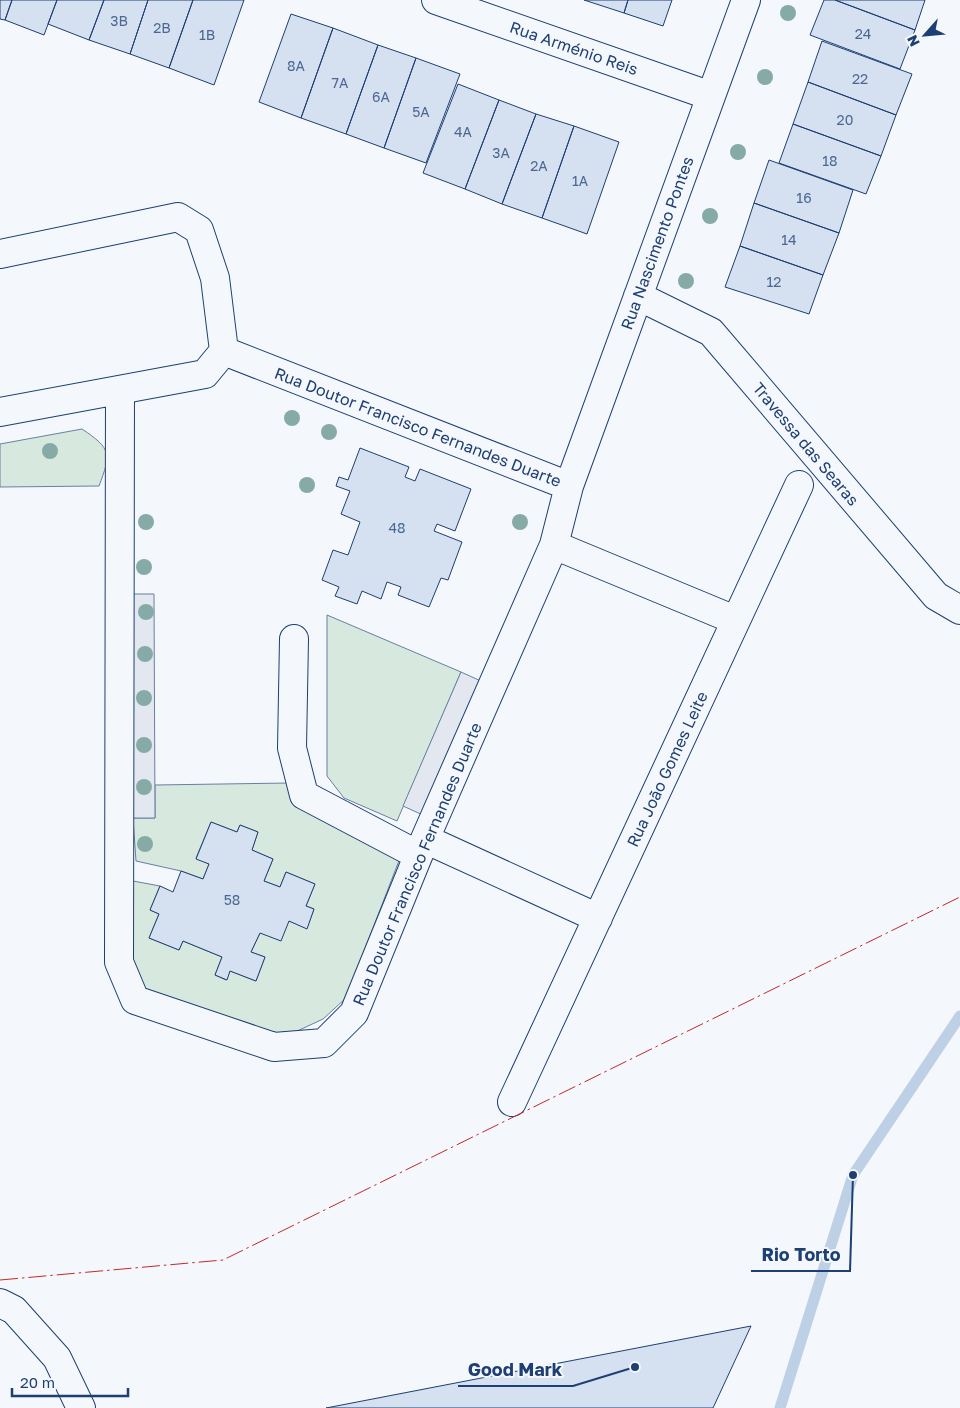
<svg xmlns="http://www.w3.org/2000/svg" width="960" height="1408" viewBox="0 0 960 1408" font-family="'Golos Text',sans-serif">
	<rect width="100%" height="100%" fill="#f4f7fb"/>
	<!-- green -->
	<path fill="#d7e8df" stroke="#687fa3" d="M82,429c30,20 29,25 17,57l-99,1v-43z
		M327,615l134,57 -64,149 -53,-23 -17,-22z
		M289,783l111,75 -54,140 -23,21 -30,14 -34,1 -101,-34 -14,-13 -18,-42v-31l7,-33 27,5 -10,24 9,4 -10,24 30,12 4,-9 39,16 -7,18 11,5 4,-9 26,10 9,-24 -14,-5 9,-19 29,-12 18,7 7,-19 -8,-3 9,-22 -29,-12 -6,15 -16,-6 9,-22 -21,-9 6,-18 -18,-7 -3,7 -26,-10 -15,36 13,6 -6,15 -22,-8 -45,-10 -3,-43h22v-33z"/>
	<!-- parking -->
	<path fill="#e3e8f0" stroke="#687fa3" d="M131,594h23l1,224h-22z
		M461,672l22,10 -58,134 -22,-10z"/>
	<g fill="none" stroke-linecap="round" stroke-linejoin="round">
		<!-- stream -->
		<path stroke="#bed0e5" stroke-width="11" d="M780,1408l73,-233 107,-159"/>
	</g>
	<!-- building -->
	<path fill="#d5e0f0" stroke="#1d3f73" d="M0,0h12l-7,20 -5,-1z
		M12,0h45l-13,35 -39,-15z
		M57,0h47l-15,40 -41,-16z
		M104,0h44l-18,54 -41,-14z
		M148,0h45l-24,68 -39,-14z
		M193,0h51l-30,85 -45,-17z
		M584,0h44l-4,13z
		M628,0h44l-9,26 -39,-13z
		M824,0h11l80,30 -15,39 -90,-34z
		M835,0h90l-10,30z
		M291,14l42,14 -32,90 -42,-16z
		M333,28l45,17 -32,89 -45,-16z
		M822,41l90,33 -16,41 -88,-33z
		M378,45l38,13 -32,90 -38,-14z
		M416,58l44,16 -34,89 -42,-15z
		M808,82l88,33 -15,41 -88,-32z
		M458,84l41,16 -34,89 -42,-16z
		M499,100l37,14 -34,90 -37,-15z
		M536,114l38,12 -32,92 -40,-14z
		M793,124l88,32 -15,38 -87,-31z
		M574,126l45,16 -32,92 -45,-16z
		M769,160l84,30 -14,43 -85,-30z
		M754,203l85,30 -16,42 -83,-29z
		M740,246l83,29 -14,39 -84,-27z
		M360,448l49,19 -4,10 10,4 5,-12 51,20 -16,42 -18,-7 -3,7 28,11 -14,38 -7,-2 -12,29 -31,-12 3,-8 -14,-5 -6,17 -19,-8 -5,13 -22,-8 4,-9 -17,-7 11,-30 15,5 12,-33 -19,-8 9,-23 -14,-5 3,-9 9,3z
		M211,822l26,10 3,-7 18,7 -6,18 21,9 -9,22 16,6 6,-15 29,12 -9,22 8,3 -7,20 -18,-8 -8,20 -21,-8 -9,19 14,5 -9,24 -26,-10 -3,9 -12,-5 7,-18 -39,-16 -4,9 -30,-12 10,-24 -9,-4 10,-24 13,6 8,-21 22,8 6,-15 -13,-5z
		M751,1326l-38,82h-387z"/>
	<g fill="none" stroke-linecap="round" stroke-linejoin="round">
		<!-- minor casing -->
		<g stroke="#1d3f73" stroke-width="30">
			<path id="minor" d="M436,0l275,96
				M0,254l178,-37 21,13 16,48 9,73
				M638,296l73,36 225,264 24,14
				M224,351l345,135
				M120,390l-1,572 16,38 139,47 50,-4 30,-30 71,-174 129,-294 15,-59 177,-486
				M0,412l205,-38 19,-23
				M554,545l181,75
				M294,639l-2,109 12,47 114,60
				M425,839l173,79
				M512,1102l287,-617"/>
		</g>
		<!-- major casing -->
		<g stroke="#1d3f73" stroke-width="30">
			<path id="major" d="M0,1303l14,7 43,48 24,50"/>
		</g>
		<!-- minor -->
		<use href="#minor" stroke="#f4f7fb" stroke-width="28"/>
		<!-- major -->
		<use href="#major" stroke="#f4f7fb" stroke-width="28"/>
		<!-- power -->
		<path stroke="#c62828" stroke-width="1" stroke-dasharray="18 4 2.5 4" stroke-linecap="butt" d="M0,1280l223,-20 737,-363"/>
	</g>
	<!-- trees -->
	<g fill="#86aba6">
		<circle cx="788" cy="13" r="8"/>
		<circle cx="765" cy="77" r="8"/>
		<circle cx="738" cy="152" r="8"/>
		<circle cx="710" cy="216" r="8"/>
		<circle cx="686" cy="281" r="8"/>
		<circle cx="292" cy="418" r="8"/>
		<circle cx="329" cy="432" r="8"/>
		<circle cx="50" cy="451" r="8"/>
		<circle cx="307" cy="485" r="8"/>
		<circle cx="146" cy="522" r="8"/>
		<circle cx="520" cy="522" r="8"/>
		<circle cx="144" cy="567" r="8"/>
		<circle cx="146" cy="612" r="8"/>
		<circle cx="145" cy="654" r="8"/>
		<circle cx="144" cy="698" r="8"/>
		<circle cx="144" cy="745" r="8"/>
		<circle cx="144" cy="787" r="8"/>
		<circle cx="145" cy="844" r="8"/>
	</g>
	<g text-anchor="middle" dominant-baseline="central" stroke-width="4" stroke-linejoin="round" paint-order="stroke">
		<!-- number labels -->
		<g font-size="14" fill="#4b6792">
			<text x="119" y="20">3B</text>
			<text x="162" y="27">2B</text>
			<text x="863" y="33">24</text>
			<text x="207" y="34">1B</text>
			<text x="296" y="65">8A</text>
			<text x="860" y="78">22</text>
			<text x="340" y="82">7A</text>
			<text x="381" y="96">6A</text>
			<text x="421" y="111">5A</text>
			<text x="845" y="119">20</text>
			<text x="463" y="131">4A</text>
			<text x="501" y="152">3A</text>
			<text x="830" y="160">18</text>
			<text x="539" y="165">2A</text>
			<text x="580" y="180">1A</text>
			<text x="804" y="197">16</text>
			<text x="789" y="239">14</text>
			<text x="774" y="281">12</text>
			<text x="397" y="527">48</text>
			<text x="232" y="899">58</text>
		</g>
		<!-- street labels -->
		<g font-size="16" fill="#1d3f73" stroke="#f4f7fb">
			<text transform="translate(574 48) rotate(19)">Rua Arménio Reis</text>
			<text transform="translate(657 243) rotate(-70)">Rua Nascimento Pontes</text>
			<text transform="translate(418 427) rotate(21)">Rua Doutor Francisco Fernandes Duarte</text>
			<text transform="translate(806 444) rotate(50)">Travessa das Searas</text>
			<text transform="translate(667 769) rotate(-65)">Rua João Gomes Leite</text>
			<text transform="translate(417 864) rotate(-67)">Rua Doutor Francisco Fernandes Duarte</text>
		</g>
	</g>
	<!-- callouts -->
	<path fill="none" stroke="#1d3f73" stroke-width="2" d="M853 1175L850 1271H751M635 1367L573 1386H458"/>
	<g fill="#1d3f73" stroke="#f4f7fb" stroke-width="2">
		<circle cx="853" cy="1175" r="5"/>
		<circle cx="635" cy="1367" r="5"/>
	</g>
	<g font-size="18" text-anchor="middle" font-weight="bold" fill="#1d3f73" stroke="#f4f7fb" stroke-width="4" stroke-linejoin="round" paint-order="stroke">
		<text x="801" y="1261">Rio Torto</text>
		<text x="515" y="1376">Good Mark</text>
	</g>
	<!-- north arrow -->
	<g transform="translate(925 35) rotate(243)" stroke="#f4f7fb" stroke-width="4" paint-order="stroke">
	<path d="M0-4L9 19L0 12L-9 19Z" fill="#1d3f73"/>
	<text y="-8" font-size="14" font-weight="bold" text-anchor="middle" fill="#1d3f73">N</text>
	</g>
	<!-- scale -->
	<path d="M12 1388v8h116v-8" fill="none" stroke="#1d3f73" stroke-width="2.5"/>
	<text x="20" y="1388" font-size="15" fill="#1d3f73" stroke="#f4f7fb" stroke-width="4" paint-order="stroke">20 m</text>
</svg>
